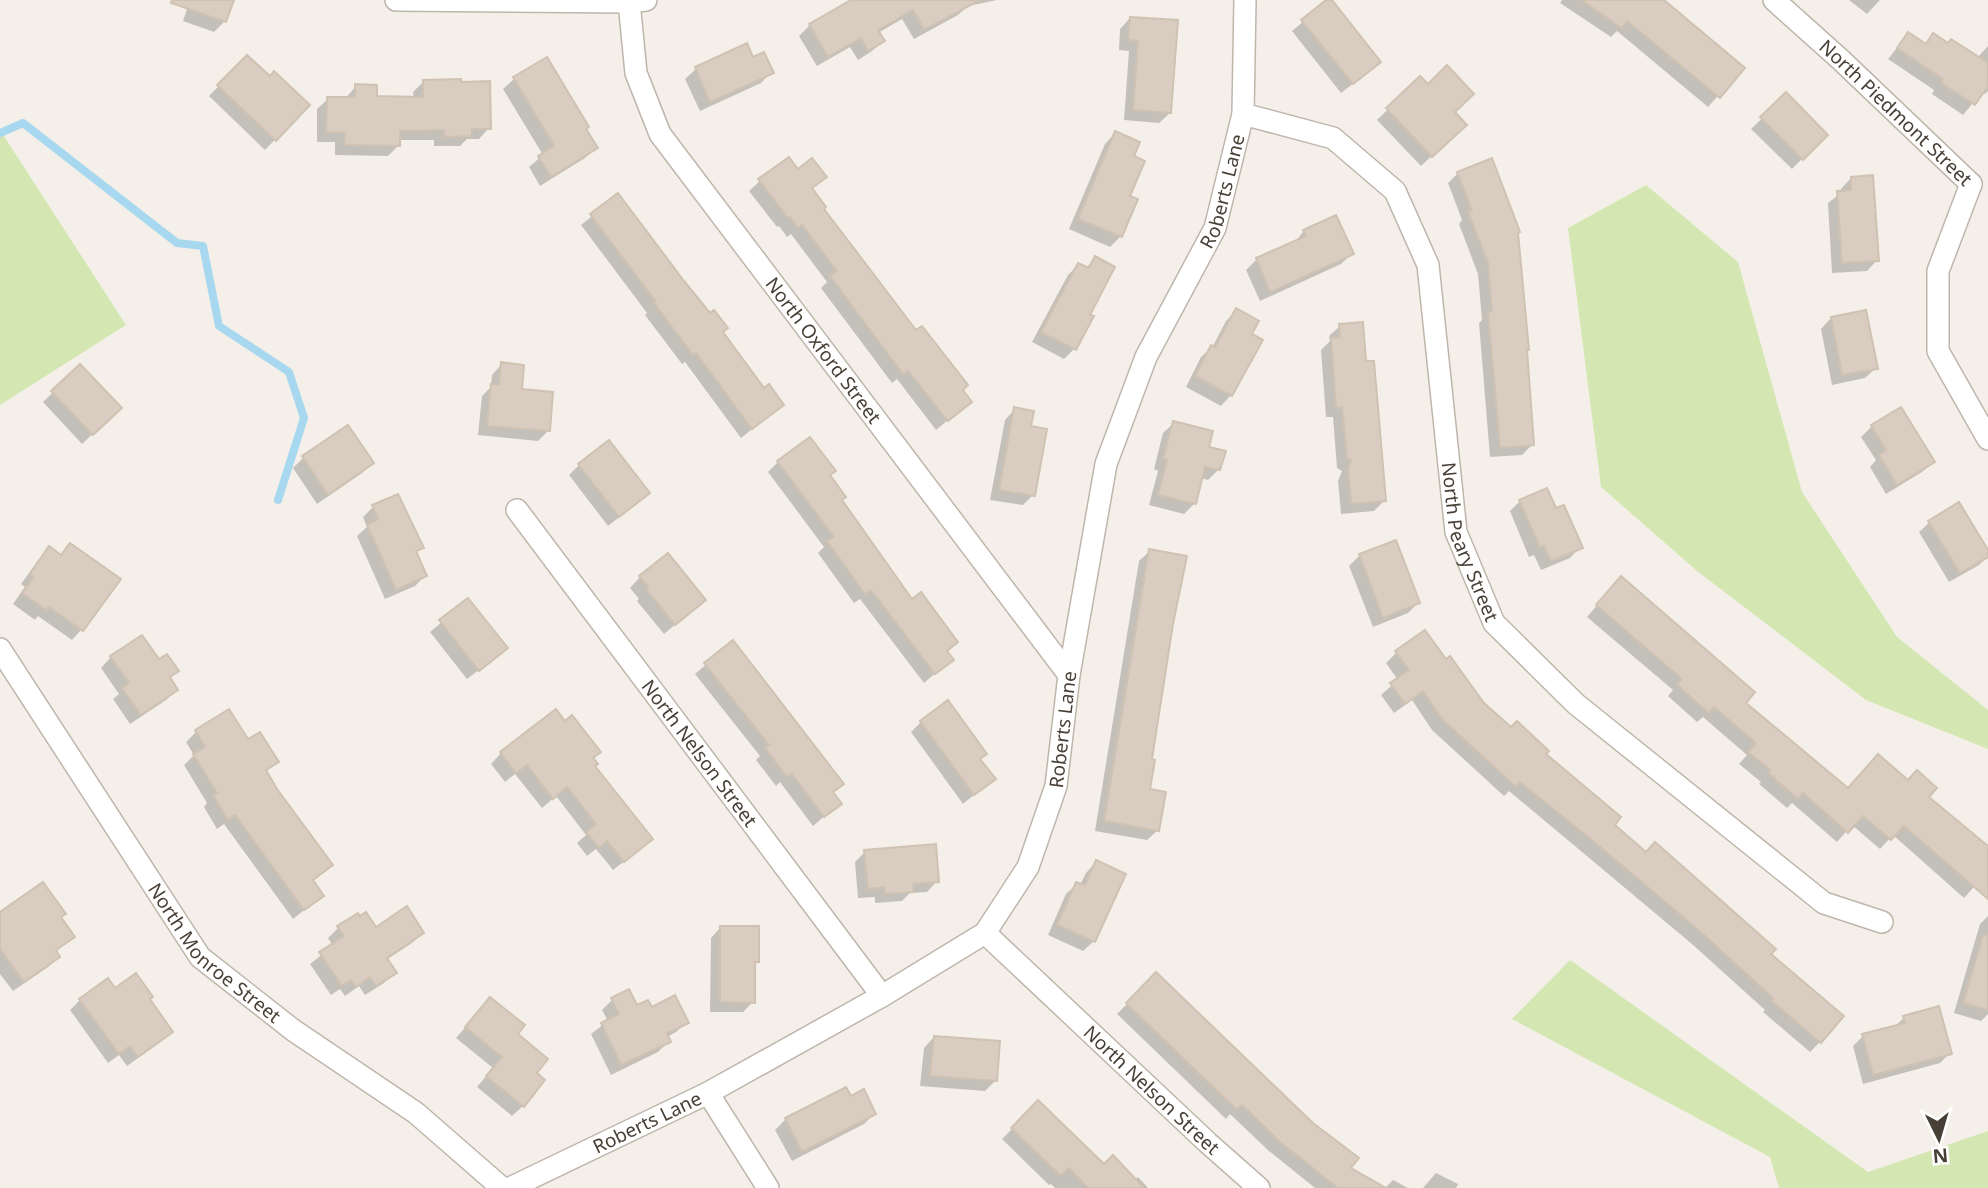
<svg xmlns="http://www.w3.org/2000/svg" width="1988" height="1188" viewBox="0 0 1988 1188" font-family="'Noto Sans',sans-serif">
	<rect width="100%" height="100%" fill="#f4f0e9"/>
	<!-- green -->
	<path fill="#d4e7b3" d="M0,130l126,195 -126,80z
		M1646,185l92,77 64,230 95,145 91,73v39l-122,-49 -169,-129 -96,-84 -33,-259z
		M1570,960l298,212 120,-41v57h-209l-9,-31 -258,-138z"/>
	<!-- shadow -->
	<path fill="#0003" d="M190,0h42l-7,21 -11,11 -31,-11z
		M855,0h142l-29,6 -10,9 -44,24 -12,-20 -24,14 5,8 -11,10 -14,9 -8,-13 -33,19 -18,-30 11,-11z
		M1330,0l38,72 -27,21 -49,-62z
		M1562,0h79l102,68 -35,39 -91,-76 -6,6 -51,-34z
		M1849,0h31l-13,14z
		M1130,18l40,95 -11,10 -35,-3 5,-69 -10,-1 1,-21z
		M1908,34l16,11 10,-10 43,23 11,-12v45l-3,3 -3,-2 -19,23 -31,-21 2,-4 -46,-31z
		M746,46l6,13 19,13 -10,11 -61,28 -15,-32 11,-10z
		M247,57l23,21 38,27 -43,45 -56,-54z
		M547,59l49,89 -11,10 -45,28 -11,-19 14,-12 -40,-66 11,-10z
		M1420,78l33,34 1,23 -33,31 -44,-46z
		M424,81l65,47 -10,11h-12l-7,7h-26v-6h-36v6l-10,10 -53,-1v-13h-18v-33l11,-10h17l11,-13 19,12 39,1 -1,-7z
		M1786,95l40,40 -34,34 -41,-40z
		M1115,133l17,24 -11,79 -11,11 -41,-18 36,-85z
		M797,171l28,6 -14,13 11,19 148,193 -34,28 -39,-51 -5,4 -71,-95 6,-6 -36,-48 -4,3 -8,-11 -2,1 -28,-36 11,-10z
		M1458,173l58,60 16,212 -10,10 -32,2 -11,-134 3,-3 -4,-46 -19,-50 3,-4 -14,-37z
		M1851,178l26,82 -10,11 -35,2 -4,-70 13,-10v-4z
		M618,195l146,195 18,15 -41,33 -56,-76 -3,2 -37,-49 2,-2 -66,-88z
		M1304,231l48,23 -11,10 -81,37 -14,-31 11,-11 37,-16z
		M1095,258l-20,90 -11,11 -32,-17 36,-67 10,-10 7,4z
		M1236,311l14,24 -19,60 -10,11 -35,-19 15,-30 12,-11 13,-25z
		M1831,318l45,50 -11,10 -33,7 -11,-56z
		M1340,326l24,37 21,137 -11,11 -33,3 -3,-33 4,-10 -5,-3 -4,-51h-7l-5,-67 9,-9 -1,-5z
		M502,364l46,67 -10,10 -60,-6 4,-39 9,-9 1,-12z
		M80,366l40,42 -38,36 -39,-42z
		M1015,409l14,19 4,67 -10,10 -33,-5 15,-80z
		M1900,409l32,53 -10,10 -36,22 -16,-27 6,-7 -15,-23 11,-11z
		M1174,423l33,25 12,21 -11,11 -7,-2 -7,26 -10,10 -35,-9 9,-34 -4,-2 9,-36z
		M348,427l24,36 -10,10 -45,31 -24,-36 10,-10z
		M778,462l51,14 11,24 72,101 44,41 -10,11 5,7 -27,23 -64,-84 -6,4 -36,-50 6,-6 -56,-75z
		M579,465l58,38 -29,23 -39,-51z
		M1520,501l35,10 25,36 -10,11 -29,12 -7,-15 -5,2 -19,-46z
		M373,507l49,40 -7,7 10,22 -10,10 -30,13 -28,-63 10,-9 -4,-10z
		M1930,522l58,32v2l-9,9 -30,17 -30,-50z
		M70,545l12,84 -10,11 -34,-24 -3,4 -22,-16 12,-17 -4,-3 18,-25 11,-11 10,7z
		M1150,551l21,73 -21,137 -2,30 10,39 -11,10 -52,-9 44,-270z
		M1360,555l58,48 -10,10 -35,14 -24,-61z
		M640,577l64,23 -40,34 -27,-33 2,-2 -9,-11z
		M1611,589l236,201 80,7 61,52v22l-24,27 -71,-63 -13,14 -28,-24 -15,17 -45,-39 -5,5 -28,-24 2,-2 -22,-18 8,-9 -44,-38 -6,5 -29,-26 5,-6 -86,-73z
		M468,600l27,58 -28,21 -37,-47z
		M733,642l109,142 -10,10 7,10 -26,22 -33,-44 -4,4 -20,-26 4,-4 -65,-82z
		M1396,653l50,8 37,43 60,51 70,70 156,130 51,87 -10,10 -47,-40 2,-2 -73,-66 -183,-153 -5,5 -72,-66 -20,-30 -18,13 -13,-18 17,-15 -12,-17z
		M111,657l48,4 17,10 -8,8 8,11 -10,10 -36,24 -17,-25 6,-5 -18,-26z
		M921,722l58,38 14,19 -30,25 -52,-72z
		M196,732l51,10 29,20 -10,10 9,18 56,75 -19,16 10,15 -29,23 -69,-95 -7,5 -13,-22 3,-4 -23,-38 10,-10 -8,-13z
		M501,753l92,13 47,83 -27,21 -17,-21 -9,7 -10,-13 9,-8 -30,-39 -14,12 -27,-34 -10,8 -14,-18z
		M865,852l72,29 -10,11 -17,1 -8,8 -27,2v-6l-17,1 -3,-36z
		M1096,862l-2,79 -11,10 -35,-16 18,-41 11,-10 3,1 6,-12z
		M0,914l73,22 -18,16 3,4 -10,11 -35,24 -13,-17z
		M357,915l18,14 47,4 -10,10 -26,17 8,12 -10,11 -19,12 -6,-9 -14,10 -5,-7 -9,6 -21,-31 23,-18 -5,-8 10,-10z
		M1988,916v98l-7,7 -27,-8 26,-89z
		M721,927l37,34 -5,5v36l-10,10h-33l1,-74z
		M1156,975l193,194 33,19h-67l-46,-37 -39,-37 -4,5 -109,-105z
		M115,991l33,9 22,32 -10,10 -33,24 -8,-11 -11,8 -38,-53 10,-10z
		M612,1000l25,8 14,1 36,13 -11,10 -9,5 2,4 -11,11 -47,23 -20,-41 17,-13 -6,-11z
		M480,1010l35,24 19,40 -11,32 -11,10 -35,-29 16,-19 -37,-30z
		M1904,1018l46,35 -10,10 -77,21 -10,-38 10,-10 31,-9z
		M934,1037l61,44 -10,10 -65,-5 4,-38z
		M845,1089l5,9 24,16 -10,10 -72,37 -17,-31 11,-11z
		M1038,1103l66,63 30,14 4,-3 10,11h-93l-4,-4 -2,1 -47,-46z
		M1436,1173l22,11 -2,4h-33z
		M1393,1180l15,8h-23z"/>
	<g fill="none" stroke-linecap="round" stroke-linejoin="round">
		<!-- stream -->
		<path stroke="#a7d8ef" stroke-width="8" d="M0,133l23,-10 154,120 26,3 16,80 70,46 15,46 -26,82"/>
	</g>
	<!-- building -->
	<path fill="#d9cdc1" stroke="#d0c2b2" stroke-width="2" d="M172,0h62l-8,22 -55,-19z
		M851,0h129l-56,30 -11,-20 -35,20 7,11 -17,10 -7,-13 -33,19 -19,-33z
		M1326,0h6l49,62 -28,22 -52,-64z
		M1581,0h83l81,68 -25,30 -93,-77 -5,7z
		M1130,17l48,3 -7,93 -38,-3 5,-69 -10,-1z
		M1908,32l18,12 7,-11 15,10 3,-4 37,24v23l-13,19 -34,-22 2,-4 -46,-31z
		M747,43l6,14 11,-5 10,21 -64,29 -15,-35z
		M247,55l23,21 4,-5 36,34 -34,36 -59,-56z
		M547,57l42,70 -3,2 12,19 -47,29 -13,-21 16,-10 -41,-69z
		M1447,65l27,29 -19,18 12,13 -35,32 -46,-49 34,-32 8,8z
		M461,79v3l29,-1 1,48h-19v7l-28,1v-7l-44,1v15l-56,-1 1,-12 -19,-1 1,-35h28v-13l22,1v11l46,1v-17z
		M1786,92l42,43 -25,25 -43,-43z
		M1115,131l25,11 -6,14 11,5 -15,35 8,3 -16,38 -44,-18z
		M789,157l9,12 14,-11 15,19 -15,11 14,19 -2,2 92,121 6,-4 46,59 -5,5 9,12 -24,19 -40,-50 -5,3 -16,-21 -57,-77 7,-5 -35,-46 -4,3 -8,-11 -2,1 -30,-39z
		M1492,158l28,74 -2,1 11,117h-2l7,95 -34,3 -12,-137h4l-4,-48 -20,-51 4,-2 -15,-38z
		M1873,175l6,86 -37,2 -5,-72 14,-1v-13z
		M618,193l66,88 26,32 4,-3 14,18 -5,4 41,56 5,-4 15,21 -32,24 -56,-76 -3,2 -39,-52 2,-1 -66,-88z
		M1336,215l18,39 -84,38 -14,-34 50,-22 -3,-6z
		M1095,256l20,11 -25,48 4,1 -18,34 -35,-18 37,-69 11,5z
		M1236,308l23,13 -7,13 11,6 -31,56 -37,-20 16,-31 4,2z
		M1866,310l12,59 -36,6 -11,-58z
		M1363,322l3,39h8l12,140 -35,3 -3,-35 3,-9 -4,-2 -5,-51 -6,1 -5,-70 9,-1 -1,-13z
		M501,362l23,3 -2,24 31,3 -3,39 -63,-5 4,-42h8z
		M80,364l42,44 -29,27 -42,-44z
		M1014,407l20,4 -3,15 16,3 -12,67 -36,-6z
		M1901,407l34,55 -38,23 -18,-30 7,-5 -15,-25z
		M1173,421l40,10 -4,16 17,4 -6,19 -15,-3 -9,37 -38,-9 9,-35 -4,-1z
		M348,425l26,38 -46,32 -26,-39z
		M810,437l26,34 -6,4 16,22 -4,3 70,99 9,-7 37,50 -11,9 7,9 -19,14 -64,-84 -6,4 -38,-53 7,-4 -57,-76z
		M609,440l41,53 -31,24 -41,-53z
		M1547,488l9,20 8,-3 19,43 -32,13 -7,-15 -4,2 -21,-48z
		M398,494l26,54 -8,3 11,25 -31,14 -29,-65 11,-6 -6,-14z
		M1959,502l29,48v7l-28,16 -32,-52z
		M1396,540l24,63 -37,15 -24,-64z
		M70,543l51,36 -38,52 -34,-24 -3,3 -24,-17 12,-16 -4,-3 19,-28 12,9z
		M1149,549l38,7 -14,68 -21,135 3,1 -5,29 16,3 -7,39 -55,-10z
		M668,553l38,47 -31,25 -29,-36 2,-2 -9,-11z
		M1621,576l134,116 -9,11 102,85 30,-34 30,26 9,-10 20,18 -8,9 59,49v53l-84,-73 -13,14 -28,-24 -15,17 -45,-40 -5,6 -30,-26 2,-3 -22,-18 8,-9 -42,-36 -5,6 -32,-28 5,-6 -86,-74z
		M468,598l40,50 -29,23 -40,-51z
		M1425,630l21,29 4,-3 34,47 27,24 6,-6 32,30 -3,3 75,63 -6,8 31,27 9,-10 121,107 -5,5 73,62 -23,27 -49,-42 2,-2 -71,-65 -105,-89 -78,-63 -4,5 -74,-68 -19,-28 -18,13 -15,-21 19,-13 -14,-19z
		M142,635l17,24 8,-5 12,17 -9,6 8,13 -37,25 -19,-27 7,-5 -19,-27z
		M733,640l111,144 -11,8 9,12 -18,13 -32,-43 -5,3 -22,-29 4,-3 -65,-82z
		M948,700l39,54 -7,5 16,20 -22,16 -54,-74z
		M229,709l19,30 12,-7 19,30 -13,8 11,19 56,76 -20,15 11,16 -20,14 -69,-95 -7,5 -15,-25 4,-2 -24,-39 12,-7 -10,-17z
		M556,709l9,12 7,-6 29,37 -8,6 5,6 -3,2 58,73 -29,23 -17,-21 -8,7 -13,-16 10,-8 -29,-37 -14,12 -26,-34 -11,8 -16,-21z
		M936,844l3,38 -26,2 1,8 -29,2 -1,-7 -16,2 -4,-39z
		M1096,860l30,14 -31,68 -38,-17 19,-43 9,3z
		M43,882l23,32 -5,3 14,20 -19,13 4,7 -36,25 -24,-33v-37z
		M407,906l17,27 -37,25 10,15 -21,13 -6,-9 -14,10 -5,-7 -9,6 -23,-34 25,-16 -7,-10 21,-13 2,3 6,-4 10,15z
		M720,926h39v36h-4v41l-35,-1z
		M1983,935l5,1v74l-25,-7z
		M1156,972l157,151 46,35 -8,10 35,20h-48l-59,-47 -37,-36 -5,5 -111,-107z
		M136,973l17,24 -3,2 23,33 -35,25 -8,-11 -11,8 -40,-55 29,-21 7,10z
		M629,989l8,16 11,-5 4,7 23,-12 14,28 -22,10 4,9 -50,23 -20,-42 18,-9 -8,-16z
		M490,997l35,28 -7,9 30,25 -11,14 8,7 -21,27 -38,-31 16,-19 -37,-30z
		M1939,1006l13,48 -79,21 -11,-41 43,-11 -2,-7z
		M934,1036l66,5 -3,40 -67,-5z
		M846,1087l5,9 13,-7 12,25 -74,38 -17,-34z
		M1038,1100l66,64 9,-9 31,33h-56l-19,-20 -8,8 -50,-48z"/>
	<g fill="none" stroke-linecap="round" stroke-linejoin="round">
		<!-- minor casing -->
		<g stroke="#bfb6ab" stroke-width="24">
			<g id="minor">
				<path d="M396,0l233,2 17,-2"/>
				<path id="s1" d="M1774,0l67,60 130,124"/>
				<path id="s2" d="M629,2l7,71 24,61 409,541"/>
				<path id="s3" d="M1243,114l90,24 62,53 33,74 28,267 38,91 82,81 248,199 58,19"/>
				<path d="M1971,184l-33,87v80l50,88"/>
				<path id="s4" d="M517,510l365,486"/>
				<path id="s5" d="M0,649l200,308 93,73 123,83 86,75"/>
				<path id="s6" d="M985,933l223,210 51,45"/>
				<path d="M708,1093l60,95"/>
				<path id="s7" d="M510,1188l198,-95 174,-97 103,-63 43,-66 28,-81 13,-111 37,-211 40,-107 69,-129 28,-114 2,-114"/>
			</g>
		</g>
		<!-- minor -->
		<use href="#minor" stroke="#fff" stroke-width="21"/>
	</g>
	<g text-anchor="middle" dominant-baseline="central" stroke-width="5" stroke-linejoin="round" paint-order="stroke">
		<!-- street labels -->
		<g font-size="19" fill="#484037" stroke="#fff">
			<text stroke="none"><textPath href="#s1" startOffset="166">North Piedmont Street</textPath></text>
			<text stroke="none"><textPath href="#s7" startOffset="1328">Roberts Lane</textPath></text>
			<text stroke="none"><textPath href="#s2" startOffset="408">North Oxford Street</textPath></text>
			<text stroke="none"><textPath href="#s3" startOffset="537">North Peary Street</textPath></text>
			<text stroke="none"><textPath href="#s7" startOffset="761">Roberts Lane</textPath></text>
			<text stroke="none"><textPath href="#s4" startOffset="304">North Nelson Street</textPath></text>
			<text stroke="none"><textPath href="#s5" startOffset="374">North Monroe Street</textPath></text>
			<text stroke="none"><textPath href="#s6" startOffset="229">North Nelson Street</textPath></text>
			<text stroke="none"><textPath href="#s7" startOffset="152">Roberts Lane</textPath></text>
		</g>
	</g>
	<!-- north arrow -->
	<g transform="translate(1939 1139) rotate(175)" stroke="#ffffff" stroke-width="5" paint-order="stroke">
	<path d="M0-5L12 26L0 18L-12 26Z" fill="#484037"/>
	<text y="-10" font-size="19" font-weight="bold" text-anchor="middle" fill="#484037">N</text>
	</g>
</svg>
